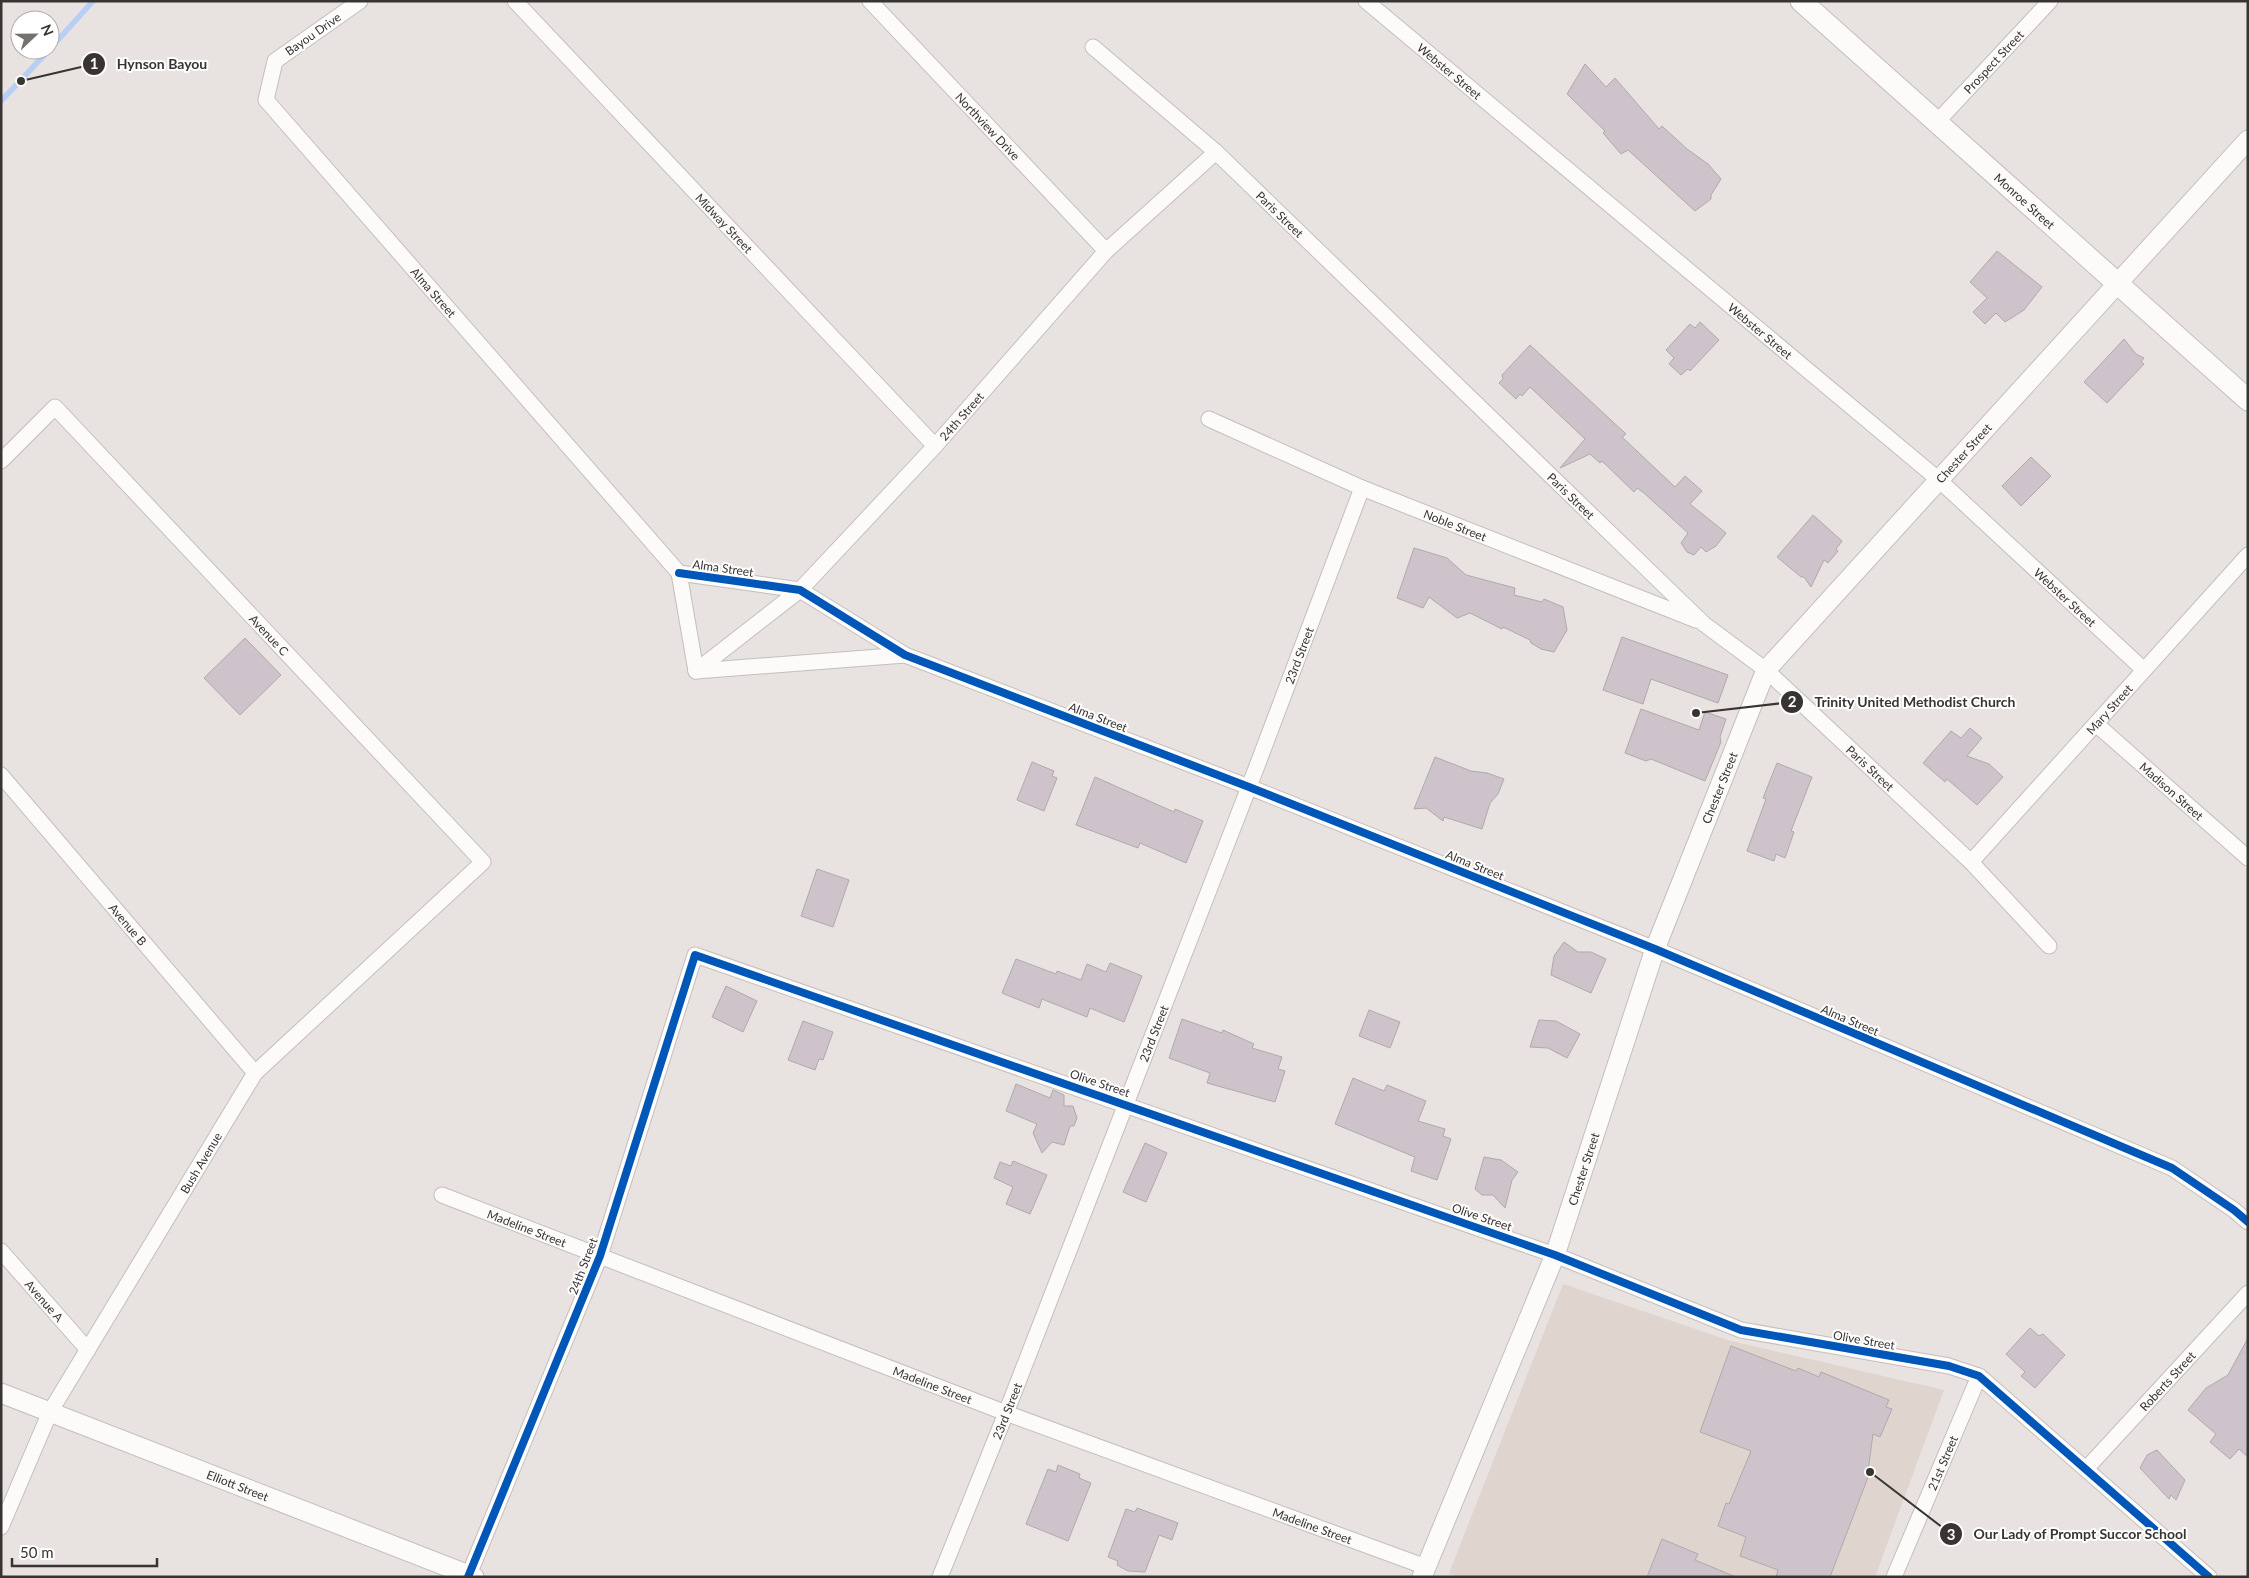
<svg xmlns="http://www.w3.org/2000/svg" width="2249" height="1578" viewBox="0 0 2249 1578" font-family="Lato,sans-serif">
	<rect width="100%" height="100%" fill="#e8e2e0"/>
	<!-- built -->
	<path fill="#e0d4ce" d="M1563,1284l168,57 213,49 -69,187h-418l-8,-4z"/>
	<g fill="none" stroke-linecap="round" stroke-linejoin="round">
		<!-- stream -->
		<path stroke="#b8cef5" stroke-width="5.5" d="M50,49l43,-48
			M1,101l48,-51"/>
	</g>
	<!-- building -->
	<path fill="#cfc3cb" stroke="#aeaaab" d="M1585,64l21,23 9,-9 44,51 3,-3 25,23 21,15 13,15 -10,16v4l-16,12 -67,-61 -7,4 -18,-21 2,-2 -38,-37z
		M1997,251l45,36 -18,23 -19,12 -9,-9 -11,11 -12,-12 14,-14 -17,-16z
		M1700,322l19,18 -29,31 -2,-2 -7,6 -12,-11 5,-6 -8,-8 24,-26 5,4z
		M2124,339l12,15 8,4 -3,4 3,2 -37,39 -23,-21z
		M1530,345l96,89 -4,3 53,50 10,-11 17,15 -12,13 36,29 -10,13 -10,6 -5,-5 -7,8 -7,-3 -6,-9 7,-10 -44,-40 -7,-5 -3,4 -32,-31 -2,2 -10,-9 -30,14 25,-29 -55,-52 -8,9 -2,-2 -4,5 -17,-16 4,-4 -1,-4z
		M2031,457l20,19 -30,30 -19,-20z
		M1813,515l29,26 -6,8 2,2 -10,12 -4,-3 -13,27 -7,-10h-3l-24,-20z
		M1414,548l33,10 19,17 49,13 -1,7 28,7 2,-3 19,8 4,23 -13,22 -13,-3 -10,-6 -1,-3 -27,-13 -1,2 -32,-16 -13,5 -28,-21 -6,11 -26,-10z
		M1622,637l106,38 -10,28 -67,-24 -8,25 -40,-14z
		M245,638l36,37 -41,40 -36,-37z
		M1641,709l58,21 6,-18 21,7 -6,18 1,5 -16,39 -54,-22 -5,2 -21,-8z
		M1970,728l12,10 -15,18 22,8 14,13 -26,28 -30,-26 -2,3 -22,-19 28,-32 10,7z
		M1435,757l36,14 16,2 17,6 -6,15 -8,9 -8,26 -38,-12 -1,4 -17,-13 -12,1z
		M1032,762l22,9 -2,5 5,2 -13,33 -27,-11z
		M1777,763l35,14 -21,54 3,1 -9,26 -9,-4 -2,7 -27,-10 19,-52 -3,-1z
		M1095,777l79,35 1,-3 28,12 -17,42 -46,-20 -2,5 -62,-23z
		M817,869l32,11 -16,47 -32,-11z
		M1564,942l14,10h13l15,7 -15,34 -40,-18 3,-19z
		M1016,959l40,15 1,-3 24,9 6,-16 19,8 4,-9 32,13 -18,46 -34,-14 -3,9 -45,-18 -3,9 -37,-15z
		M726,986l31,15 -14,31 -31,-15z
		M1369,1010l31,12 -10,26 -31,-12z
		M1182,1019l40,14 1,-3 31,14 -2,4 30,9 -4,12 7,2 -10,31 -68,-19 3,-10 -41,-15z
		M1539,1020l17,1 24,13 -13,24 -19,-10 -18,-1z
		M803,1021l30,11 -10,28 -4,-1 -4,11 -27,-10z
		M1353,1078l31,13 3,-6 39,16 -8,20 27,8 -2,7 8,3 -14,41 -26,-9 4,-14 -80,-33z
		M1016,1084l34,14 3,-8 11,5v11h9l4,12 -3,8h-4l-6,19 -12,-3 -10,11 -9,-20 4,-9 -31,-13z
		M1145,1143l22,10 -21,49 -23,-10z
		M1484,1157l17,3 17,12 -6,8 -7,28 -12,-13h-11l-7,-6z
		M1013,1161l34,14 -17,39 -24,-10 7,-17 -19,-9 6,-16 11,4z
		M2030,1328l9,8 4,-2 22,21 -30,33 -14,-12 4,-4 -19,-18z
		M2248,1338v119l-9,-8 -9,10 -20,-17 6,-8 -28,-24 18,-22 22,-13z
		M1731,1346l65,25 2,-3 21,9 2,-5 68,28 -3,7 6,2 -12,28 -7,-3 -5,37 2,1 -40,105h-54l2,-7 -38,-14 6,-19 -28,-11 8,-23 3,1 22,-53 -51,-19z
		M2157,1450l28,30 -9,20 -5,-5 -2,4 -29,-31 7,-13z
		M1058,1465l22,9 -1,4 12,5 -23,58 -42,-17 22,-55 8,3z
		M1137,1508l41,15 -6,17 -13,-5 -14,37 -17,-1 -11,-6 1,-4 -10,-4 18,-48 9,3z
		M1662,1539l36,15 -3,6 41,17h-89z"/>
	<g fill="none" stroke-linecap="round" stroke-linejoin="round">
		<!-- minor casing -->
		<g stroke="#c3bfbd" stroke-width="17">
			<g id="minor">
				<path id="s1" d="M360,1l-85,60 -9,39 413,473 17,98"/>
				<path id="s2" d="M515,1l420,445"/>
				<path id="s3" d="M870,1l236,250"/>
				<path id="s4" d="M1366,1l573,479 205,190"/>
				<path id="s5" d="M1093,47l123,105 488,472 62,46 205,192 78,84"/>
				<path id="s6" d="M1936,123l114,-122"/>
				<path id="s7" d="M1209,419l153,69 334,132"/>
				<path id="s8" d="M1,461l54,-54 428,455 -228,211 -205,339 -49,115"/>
				<path d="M679,573l121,17 105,65 344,132 406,162 517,219 62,42 14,12"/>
				<path id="s9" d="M696,671l104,-81 135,-144 171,-195 110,-99"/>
				<path d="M696,671l209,-16"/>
				<path id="s10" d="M2096,724l152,134"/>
				<path id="s11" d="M1,775l254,298"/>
				<path id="s12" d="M1971,862l277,-307"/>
				<path id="s13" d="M442,1195l564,218 420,154"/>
				<path id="s14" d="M1,1251l87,99"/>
				<path id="s15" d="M2086,1469l162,-176"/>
				<path d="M468,1577l132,-321 95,-301 860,300 186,75 208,36 30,10 230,201"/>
				<path id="s16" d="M940,1577l66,-164 243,-626 113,-299"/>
				<path id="s17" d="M1894,1577l85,-201"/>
			</g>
		</g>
		<!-- tertiary casing -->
		<g stroke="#c3bfbd" stroke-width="21">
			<g id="tertiary">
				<path id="s18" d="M1,1393l473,184"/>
				<path id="s19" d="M1422,1577l133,-322 100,-306 111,-279 482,-530"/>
			</g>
		</g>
		<!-- secondary casing -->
		<g stroke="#c3bfbd" stroke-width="23">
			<g id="secondary">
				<path id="s20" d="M1801,1l447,399"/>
			</g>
		</g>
		<!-- minor -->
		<use href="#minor" stroke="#fcfbfa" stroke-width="15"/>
		<!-- tertiary -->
		<use href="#tertiary" stroke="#fcfbfa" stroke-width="19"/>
		<!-- secondary -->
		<use href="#secondary" stroke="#fcfbfa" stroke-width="21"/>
		<!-- cycleway casing -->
		<g stroke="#fff" stroke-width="11">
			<path id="cycleway" d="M679,573l121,17 105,65 344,132 406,162 517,219 62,42 14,12
				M468,1577l132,-321 95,-301 860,300 186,75 208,36 30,10 230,201"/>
		</g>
		<!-- cycleway -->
		<use href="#cycleway" stroke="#0057b8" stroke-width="8"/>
	</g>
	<g text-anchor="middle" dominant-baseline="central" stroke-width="4" stroke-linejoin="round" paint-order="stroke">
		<!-- street labels -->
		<g font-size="12" fill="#373432" stroke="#fff">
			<text transform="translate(313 34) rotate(-35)">Bayou Drive</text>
			<text stroke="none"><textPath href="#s6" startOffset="84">Prospect Street</textPath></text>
			<text stroke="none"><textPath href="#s4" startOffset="109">Webster Street</textPath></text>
			<text stroke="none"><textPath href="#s3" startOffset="172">Northview Drive</textPath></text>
			<text stroke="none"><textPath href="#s20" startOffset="300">Monroe Street</textPath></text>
			<text stroke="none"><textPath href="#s5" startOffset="251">Paris Street</textPath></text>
			<text stroke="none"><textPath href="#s2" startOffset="305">Midway Street</textPath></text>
			<text stroke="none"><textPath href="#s1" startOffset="399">Alma Street</textPath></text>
			<text stroke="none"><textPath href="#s4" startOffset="514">Webster Street</textPath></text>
			<text stroke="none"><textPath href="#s9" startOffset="369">24th Street</textPath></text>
			<text stroke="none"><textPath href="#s19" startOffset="1264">Chester Street</textPath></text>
			<text stroke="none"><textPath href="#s5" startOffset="656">Paris Street</textPath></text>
			<text stroke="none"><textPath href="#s7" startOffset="268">Noble Street</textPath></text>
			<text transform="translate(723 568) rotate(8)">Alma Street</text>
			<text stroke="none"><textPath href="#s4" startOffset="919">Webster Street</textPath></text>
			<text stroke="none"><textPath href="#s8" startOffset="389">Avenue C</textPath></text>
			<text stroke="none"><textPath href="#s16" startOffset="989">23rd Street</textPath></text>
			<text stroke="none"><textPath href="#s12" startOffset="206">Mary Street</textPath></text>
			<text transform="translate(1098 717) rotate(21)">Alma Street</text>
			<text stroke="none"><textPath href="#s5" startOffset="1061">Paris Street</textPath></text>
			<text stroke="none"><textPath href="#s19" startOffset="844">Chester Street</textPath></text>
			<text stroke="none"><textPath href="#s10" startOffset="101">Madison Street</textPath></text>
			<text transform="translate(1475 865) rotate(22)">Alma Street</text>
			<text stroke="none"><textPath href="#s11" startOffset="196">Avenue B</textPath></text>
			<text transform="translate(1850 1020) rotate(23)">Alma Street</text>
			<text stroke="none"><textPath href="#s16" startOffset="584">23rd Street</textPath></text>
			<text transform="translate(1100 1083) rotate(19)">Olive Street</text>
			<text transform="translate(201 1163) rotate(-59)">Bush Avenue</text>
			<text stroke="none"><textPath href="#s19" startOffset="439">Chester Street</textPath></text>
			<text transform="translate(1482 1217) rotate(19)">Olive Street</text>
			<text stroke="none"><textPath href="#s13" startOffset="91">Madeline Street</textPath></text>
			<text transform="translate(583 1266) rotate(-69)">24th Street</text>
			<text stroke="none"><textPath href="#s14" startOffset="66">Avenue A</textPath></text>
			<text transform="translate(1864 1340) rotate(10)">Olive Street</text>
			<text stroke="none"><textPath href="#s15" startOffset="120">Roberts Street</textPath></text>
			<text stroke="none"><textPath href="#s13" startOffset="526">Madeline Street</textPath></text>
			<text stroke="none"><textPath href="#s16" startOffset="179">23rd Street</textPath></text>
			<text stroke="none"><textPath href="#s17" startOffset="124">21st Street</textPath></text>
			<text stroke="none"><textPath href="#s18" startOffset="254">Elliott Street</textPath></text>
			<text stroke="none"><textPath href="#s13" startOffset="931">Madeline Street</textPath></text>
		</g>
	</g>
	<!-- callouts -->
	<path fill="none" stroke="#373432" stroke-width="2" d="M21 81L94 64M1696 713L1792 702M1870 1472L1951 1534"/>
	<g fill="#373432" stroke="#fff" stroke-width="2">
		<circle cx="21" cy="81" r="5"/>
		<circle cx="1696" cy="713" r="5"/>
		<circle cx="1870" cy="1472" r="5"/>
		<circle cx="94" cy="64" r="12"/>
		<circle cx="1792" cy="702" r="12"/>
		<circle cx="1951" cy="1534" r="12"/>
	</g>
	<g font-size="15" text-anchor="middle" font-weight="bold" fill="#fff">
		<text x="94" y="69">1</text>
		<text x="1792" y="707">2</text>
		<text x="1951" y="1540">3</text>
	</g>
	<g font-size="14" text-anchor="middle" font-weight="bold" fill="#373432" stroke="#fff" stroke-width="4" stroke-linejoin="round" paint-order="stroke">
		<text x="162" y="69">Hynson Bayou</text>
		<text x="1915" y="707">Trinity United Methodist Church</text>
		<text x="2080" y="1539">Our Lady of Prompt Succor School</text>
	</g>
	<!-- border -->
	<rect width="2249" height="1578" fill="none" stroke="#373432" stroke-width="5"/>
	<!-- north arrow -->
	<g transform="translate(35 35) rotate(68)"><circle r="24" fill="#ffffff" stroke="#afaead"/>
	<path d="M0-4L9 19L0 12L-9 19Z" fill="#75716f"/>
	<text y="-8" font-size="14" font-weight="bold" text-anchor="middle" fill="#373432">N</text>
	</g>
	<!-- scale -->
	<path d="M12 1558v8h145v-8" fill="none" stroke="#373432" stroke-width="2.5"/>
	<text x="20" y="1558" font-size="15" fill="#373432" stroke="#ffffff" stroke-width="4" paint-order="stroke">50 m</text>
</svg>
